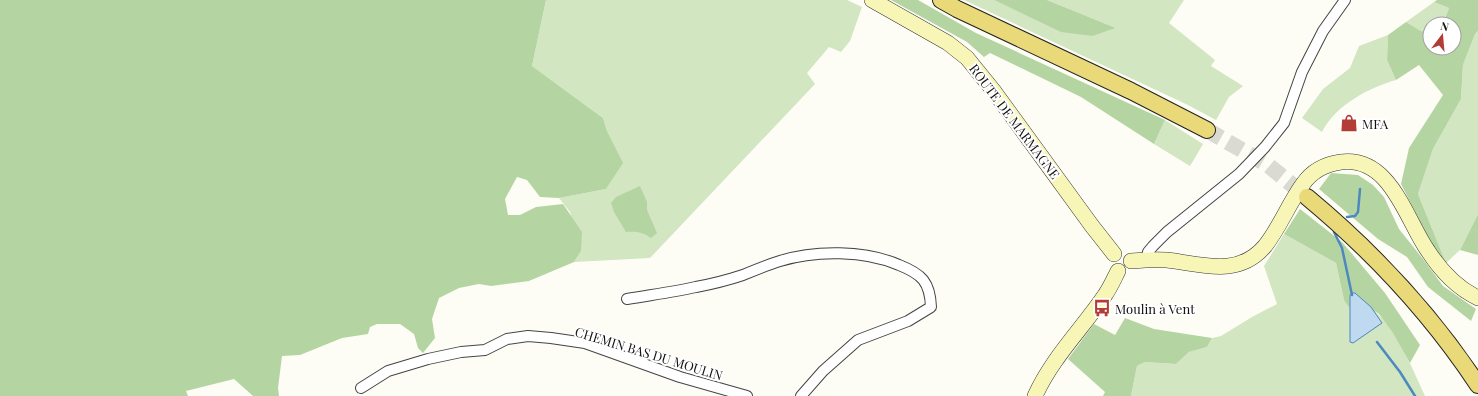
<svg xmlns="http://www.w3.org/2000/svg" width="1478" height="396" viewBox="0 0 1478 396" font-family="'Playfair Display',serif">
	<rect width="100%" height="100%" fill="#fefdf5"/>
	<!-- green -->
	<path fill="#d1e6c1" d="M546,0h301l15,7 -12,34 -9,11 -12,-5 -22,26 8,11 -165,174 -76,4 7,-11 -11,-39 -11,-14 47,-9 16,-26 -15,-32 -4,-13 -71,-52z
		M964,0h30l28,13 71,23 23,-8 -69,-28h137l-15,23 46,37 -4,6 32,20 -14,11 -13,23 -28,-15z
		M1434,2l15,6 -6,16h-13v8l-9,-1 -15,-9z
		M1478,31v183l-18,36 -14,13 -28,-69 15,-45 28,-50 2,-34 12,-31z
		M1388,35l-1,25 9,20c-28,8 -60,25 -74,52l-20,-14 21,-29 27,-21 9,-22z
		M1165,120l38,24 -13,22 -36,-22z
		M1284,234l52,29 8,37c6,1 15,2 21,5 27,12 48,65 60,91h-294l6,-30 8,-4 31,2 13,-12 18,-5 5,-9 9,-2 31,-19 25,-13 -13,-38z"/>
	<!-- forest -->
	<path fill="#b4d5a2" d="M0,0h546l-14,66 71,52 4,13 16,32 -17,26 -47,9 -19,-1 -13,-17 -10,-3 -12,22 3,16h12l16,-8 27,-3 19,28 -1,19 -7,11 -45,19 -38,5 -12,-2 -20,4 -20,10 -7,21 3,19 -12,15 -5,-5 -4,-14 -14,-10h-23l-7,3 -2,7 -26,4 -42,17 -18,1 -4,32 1,8h-26l-19,-17 -48,12 2,5h-188z
		M891,0h27l58,33 189,87 -11,24 -73,-47 -91,-44 -6,4 -17,-15z
		M994,0h53l69,28 -23,8 -32,-4z
		M1437,0h41v31l-3,3 -12,31 -2,34 -28,50 -15,45 28,69 -12,-14 -33,-65 8,-36 34,-53 -24,-30 -23,15 -9,-20 1,-25 18,-13 15,9 9,1v16h24v-24h-11l6,-16 -15,-6z
		M1331,173l27,2 15,10 11,12 15,32 24,30 20,27 33,23 -5,12 -43,-34 -21,-30 -29,-18 -59,-50z
		M640,186l7,16v8l10,23 -6,5c-8,-6 -15,-7 -25,-6l-12,-20 -3,-9 5,-6z
		M1300,209l42,33 43,51 35,52 -10,18 -17,-30 -14,-19 -15,-10 -15,3 -5,-7 -8,-37 -52,-29z
		M1478,214v41l-18,-5z
		M1125,318l29,11 58,9 -5,9 -18,5 -13,12 -31,-2 -8,4 -6,30h-28l2,-4 -37,-33 26,-35 21,11z"/>
	<!-- water -->
	<path fill="#bfd9f1" stroke="#4d88c0" d="M1352,293h3l16,14 11,16 -29,20 -3,-1v-47z"/>
	<g fill="none" stroke-linecap="round" stroke-linejoin="round">
		<!-- stream -->
		<path stroke="#4d88c0" stroke-width="2.5" d="M1347,217l8,-1 3,-4 2,-23
			M1334,232l8,16 10,47
			M1377,342l23,30 15,24"/>
		<!-- primary-tunnel -->
		<path stroke="#dadad3" stroke-width="16" stroke-dasharray="16 8" stroke-linecap="butt" d="M1207,130l61,35 39,32"/>
		<!-- minor casing -->
		<g stroke="#444" stroke-width="12">
			<path id="minor" d="M1147,260l1,-8 5,-6 14,-14 72,-58 26,-27 19,-24 18,-51 21,-41 22,-31
				M627,299c23,-4 47,-7 69,-12 16,-3 32,-7 47,-12 12,-5 24,-10 37,-14 35,-11 85,-11 119,4 23,9 31,17 32,42l-23,14 -50,19 -35,31 -22,25
				M361,388l27,-17 40,-12 33,-7 24,-2 22,-11 21,-3 23,2 34,5 95,34 67,19"/>
		</g>
		<!-- secondary casing -->
		<g stroke="#333" stroke-width="16">
			<path id="secondary" d="M872,0l76,43 19,15 26,32 99,136 22,28
				M1131,261c12,-1 24,-2 36,-1 35,4 71,18 98,-14 15,-19 24,-43 38,-62 9,-13 23,-20 38,-22 50,-6 65,58 87,89 13,20 29,37 50,47
				M1035,396c17,-38 47,-67 70,-101 5,-7 9,-16 13,-24"/>
		</g>
		<!-- primary casing -->
		<g stroke="#222" stroke-width="18">
			<path id="primary" d="M941,0l16,9 174,82 76,39
				M1307,197c65,54 124,117 171,188"/>
		</g>
		<!-- minor -->
		<use href="#minor" stroke="#fff" stroke-width="10"/>
		<!-- secondary -->
		<use href="#secondary" stroke="#f7f6b7" stroke-width="15"/>
		<!-- primary -->
		<use href="#primary" stroke="#ead979" stroke-width="16"/>
	</g>
	<!-- icons -->
	<defs>
		<g id="shop-bare" transform="scale(1.38)"><path d="M-5-2.5h2.3a2.7 3.5 0 0 1 5.4 0H5L5.5 6h-11ZM-1.5-2.5h3a1.5 2.3 0 0 0-3 0Z" fill="#b33c36" stroke="#fff" stroke-width="2.5" paint-order="stroke"/></g>
		<g id="bus-bare" transform="scale(1.38)"><path d="M-5-6H5V4H4V6H2V4H-2V6H-4V4H-5ZM-3.5-4V0h7V-4ZM-3.5 1.2v1.5H-2V1.2ZM2 1.2v1.5H3.5V1.2Z" fill="#b33c36" stroke="#fff" stroke-width="2.5" paint-order="stroke"/></g>
	</defs>
	<g fill-rule="evenodd">
		<use href="#shop-bare" x="1349" y="123"/>
		<use href="#bus-bare" x="1102" y="308"/>
	</g>
	<g text-anchor="middle" dominant-baseline="central" stroke-width="4" stroke-linejoin="round" paint-order="stroke">
		<!-- street labels -->
		<g font-size="13" fill="#111" stroke="#fff">
			<text transform="translate(1015 121) rotate(53)">ROUTE DE MARMAGNE</text>
			<text transform="translate(649 353) rotate(17)">CHEMIN BAS DU MOULIN</text>
		</g>
		<!-- poi labels -->
		<g font-size="13" fill="#111" stroke="#fff" text-anchor="start">
			<text x="1362" y="123">MFA</text>
			<text x="1115" y="308">Moulin à Vent</text>
		</g>
	</g>
	<!-- north arrow -->
	<g transform="translate(1442 36) rotate(16)"><circle r="19" fill="#ffffff" stroke="#a0a0a0"/>
	<path d="M0-3L7 15L0 10L-7 15Z" fill="#b33c36"/>
	<text y="-6" font-size="11" font-weight="bold" text-anchor="middle" fill="#111111">N</text>
	</g>
</svg>
